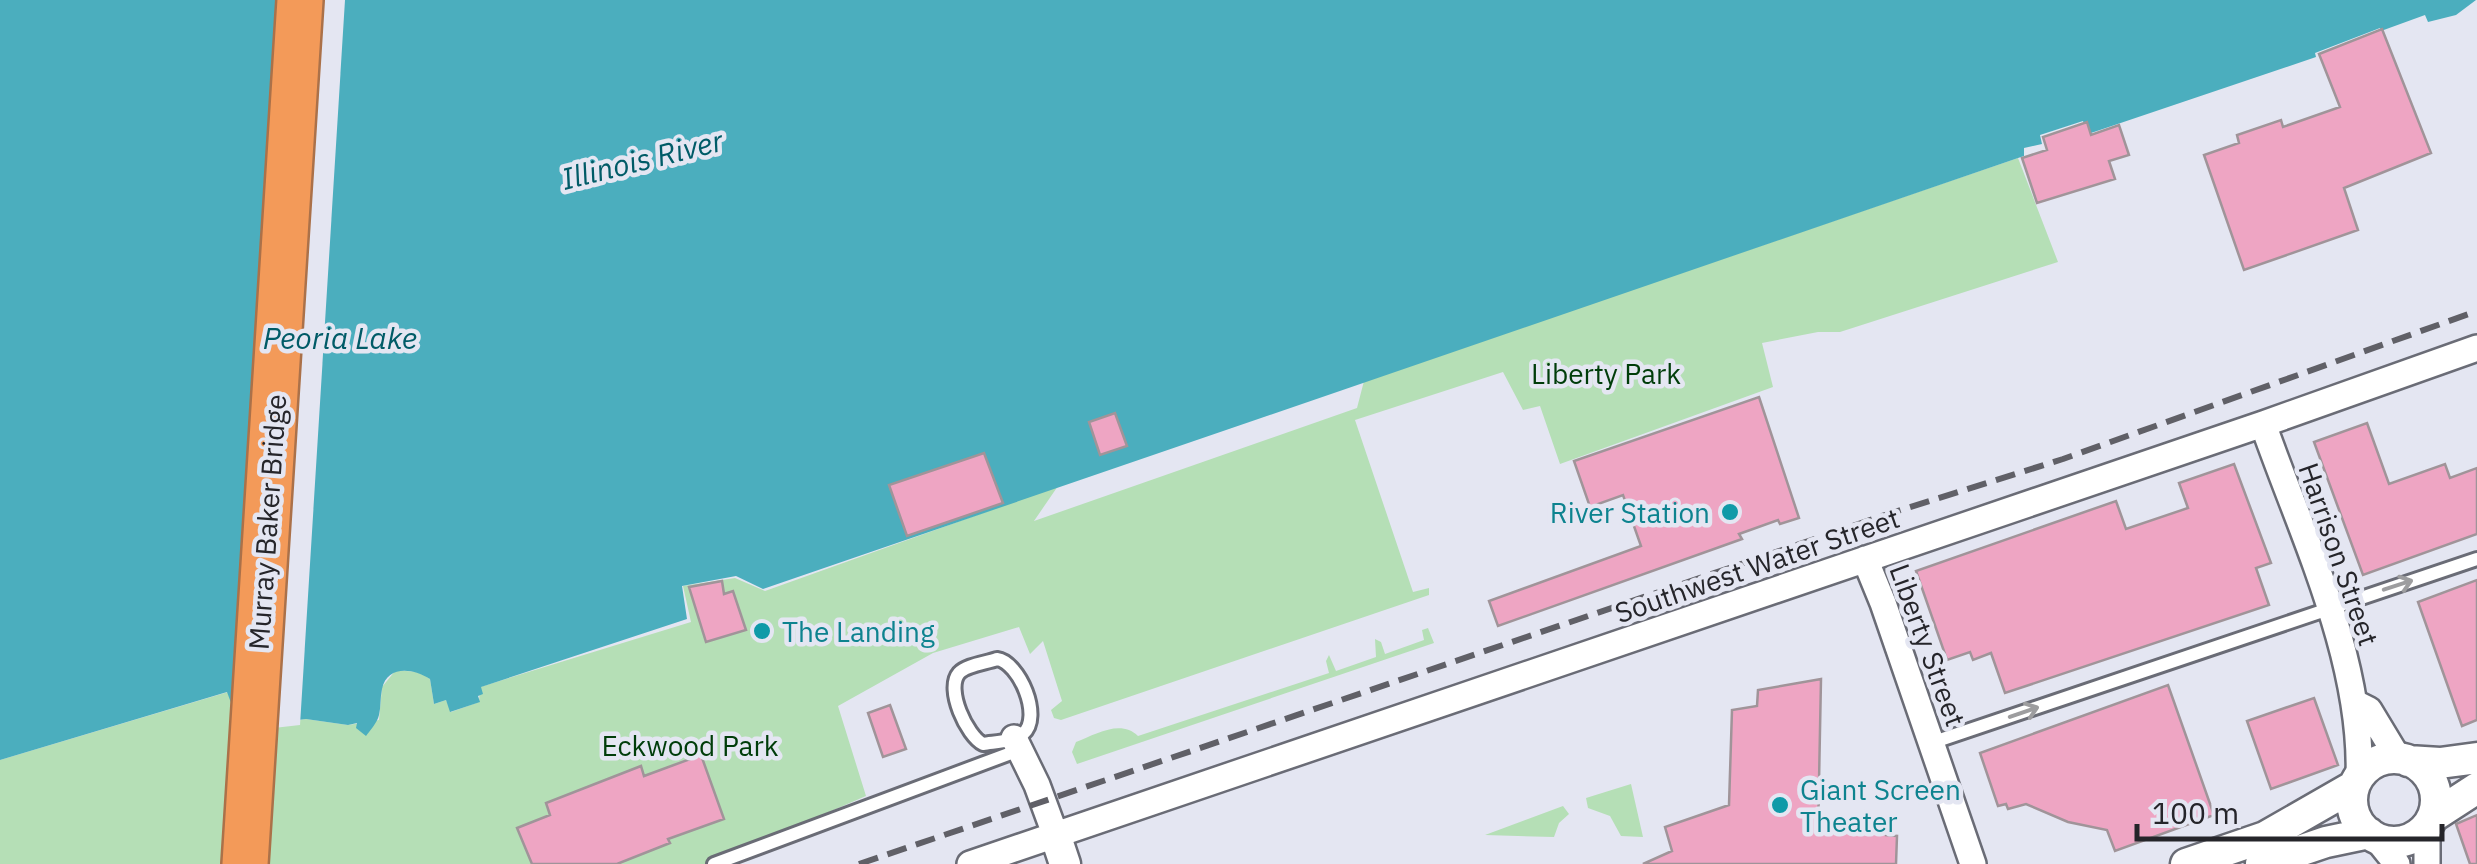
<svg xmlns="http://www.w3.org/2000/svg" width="2477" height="864" viewBox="0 0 2477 864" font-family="'IBM Plex Sans',sans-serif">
	<rect width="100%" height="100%" fill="#e4e6f2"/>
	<!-- green -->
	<path fill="#b5dfb6" d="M2018,158l40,104 -218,70h-22l-56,11 11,44 -213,77 -20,-58 -17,4 -20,-38 -148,48 58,172 16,-4v7l-368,125 -7,-2 -3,-8 11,-9 -19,-60 -13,13 -11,-27 -86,26 -95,53 28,90 -157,68h-709v-104l228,-68 12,35 66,-8 42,6 31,-5 3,-33 13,-16c14,0 23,-1 35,8l4,25 12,-4 5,12 28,-10 1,-15 211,-65 -8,-36 52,-8 30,13 293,-105 -24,35 323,-113 7,-27z
		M1428,628l6,15 -357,121 -5,-12 4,-10c20,-8 45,-23 62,-6l191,-63 -3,-12 3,-6 7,16 40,-14 -1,-18 6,3 4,12 39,-14 -2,-10z
		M1631,784l12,53 -22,-1 -11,-20 -22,-8 -2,-10z
		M1563,806l6,8 -10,9 -5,14 -69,-2z"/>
	<!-- water -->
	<path fill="#4baebe" d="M0,0h2476l-20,15 -28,7 -3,-7 -44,16 -1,-3 -65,25 1,4 -228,77 -5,-13 -43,14 2,9 -18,4v8l-6,2 -1255,431 -27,-13 -54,10 5,33 -206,68 2,7 -5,2 2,6 -30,10 -4,-12 -12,4 -4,-25c-17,-11 -43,-14 -48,10 -2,9 -1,18 -3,26 -2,8 -8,14 -13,21l-10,-8 1,-5 -9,2 -42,-6 -66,8 -13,-35 -227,68z"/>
	<!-- pier -->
	<path fill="#e4e6f2" d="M285,0h60l-45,725 -61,7z"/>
	<!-- building -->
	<path fill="#eea5c3" stroke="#a09499" stroke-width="2.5" d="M2382,29l49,124 -87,35 14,42 -114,40 -40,-115 35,-12 -2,-8 44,-15 2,7 57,-20 -21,-53z
		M2087,122l4,13 28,-10 10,30 -20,6 6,18 -78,24 -15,-45 25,-8 -4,-13z
		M1759,397l40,121 -19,6 -2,-4 -39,14 3,5 -244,87 -9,-25 152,-55 -18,-51 -33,12 -16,-46z
		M1115,413l12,33 -27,9 -11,-33z
		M2367,423l22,61 56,-20 5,14 27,-10v66l-114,41 -49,-133z
		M984,453l19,50 -96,33 -18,-51z
		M2234,464l37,99 -15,5 13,37 -264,88 -14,-40 -18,7 -3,-8 -23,8 -31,-89 200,-70 10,28 62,-21 -9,-25z
		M2477,580v140l-15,6 -44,-124z
		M722,581l2,13 9,-3 13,39 -40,12 -17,-55z
		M1821,679l-3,155 68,-4v5l11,1 -1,28h-253l29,-13 -7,-24 64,-22 3,-95 25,-4 1,-16z
		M2168,685l46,130 -99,36 -8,-21 -39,-8 -42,-18 -18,5 -2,-5 -8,2 -18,-53z
		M2314,698l24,67 -67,24 -24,-68z
		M890,705l16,44 -23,8 -15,-44z
		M701,755l23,64 -56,20 2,4 -53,21h-85l-15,-36 33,-13 -4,-12 95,-37 3,10z
		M2477,815v49h-7l-14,-40z"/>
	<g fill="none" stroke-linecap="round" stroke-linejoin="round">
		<!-- service casing -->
		<g stroke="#6a6c76" stroke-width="18">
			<path id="service" d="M997,659c22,3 46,58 26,75 -9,8 -28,8 -40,10 -16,-8 -38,-55 -24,-71 7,-8 27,-10 38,-14z
				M1931,743l546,-184
				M714,864l305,-114"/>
		</g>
		<!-- minor casing -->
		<g stroke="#6a6c76" stroke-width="30">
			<path id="minor" d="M2263,424c39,111 100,235 96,353
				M1865,559l18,44 90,261
				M2357,704l12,6 29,48
				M1014,738l23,47 18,49
				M2427,827v37
				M2376,838l21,26
				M970,864l1293,-440 214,-76"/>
		</g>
		<!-- tertiary casing -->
		<g stroke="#6a6c76" stroke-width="35">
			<path id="tertiary" d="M2352 800a42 42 0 1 1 84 0a42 42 0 1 1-84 0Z
				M2408,761l32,2 37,-5
				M2434,816l43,-28
				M1055,834l10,30
				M2186,864l79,-27 89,-51
				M2261,864l65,-22 43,-9"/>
		</g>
		<!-- motorway casing -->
		<g stroke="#ab7149" stroke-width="50">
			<path id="motorway" d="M245,864l55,-864"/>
		</g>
		<!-- service -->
		<use href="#service" stroke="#fff" stroke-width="12"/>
		<!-- minor -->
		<use href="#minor" stroke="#fff" stroke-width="25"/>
		<!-- tertiary -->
		<use href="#tertiary" stroke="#fff" stroke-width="30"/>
		<!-- motorway -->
		<use href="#motorway" stroke="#f39a59" stroke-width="45"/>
		<!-- rail -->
		<path stroke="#606067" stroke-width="6" stroke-dasharray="20 10" stroke-linecap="butt" d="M859,864l1026,-349 178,-56 414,-148"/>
	</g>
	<!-- one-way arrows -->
	<defs><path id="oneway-shaft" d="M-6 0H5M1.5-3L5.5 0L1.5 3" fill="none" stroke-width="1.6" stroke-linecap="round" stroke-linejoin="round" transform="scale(2.5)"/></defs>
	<g stroke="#9d9d9f">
		<use href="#oneway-shaft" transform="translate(2398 585) rotate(-18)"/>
		<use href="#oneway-shaft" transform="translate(2024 712) rotate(-19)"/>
	</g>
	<!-- markers -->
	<g fill="#0f9aa8" stroke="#e4e6f2" stroke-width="4">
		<circle cx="1730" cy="512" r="10"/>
		<circle cx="762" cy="631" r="10"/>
		<circle cx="1780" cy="805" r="10"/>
	</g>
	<g text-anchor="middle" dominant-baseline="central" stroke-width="9" stroke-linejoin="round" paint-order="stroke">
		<!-- park labels -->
		<g font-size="28" fill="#003d0a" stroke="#e4e6f2">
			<text x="1606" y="373">Liberty Park</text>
			<text x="690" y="745">Eckwood Park</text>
		</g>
		<!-- culture labels -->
		<g font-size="28" fill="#0d838f" stroke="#e4e6f2" text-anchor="start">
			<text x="1710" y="512" text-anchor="end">River Station</text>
			<text x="782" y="631">The Landing</text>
			<text x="1800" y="789">Giant Screen<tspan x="1800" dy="32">Theater</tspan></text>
		</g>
		<!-- street labels -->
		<g font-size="28" fill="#25252a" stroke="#e4e6f2">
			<text transform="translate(267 522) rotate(-86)">Murray Baker Bridge</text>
			<text transform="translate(2339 554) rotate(71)">Harrison Street</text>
			<text transform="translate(1757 565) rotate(-19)">Southwest Water Street</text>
			<text transform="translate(1928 645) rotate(70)">Liberty Street</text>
		</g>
		<!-- water labels -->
		<g font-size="30" font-style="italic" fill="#005b67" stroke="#e4e6f2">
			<text transform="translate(642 159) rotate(-14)">Illinois River</text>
			<text x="340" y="337">Peoria Lake</text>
		</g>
	</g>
	<!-- scale -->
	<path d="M2137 824v15h305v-15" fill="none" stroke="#25252a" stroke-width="5"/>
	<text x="2152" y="824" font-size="30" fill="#25252a" stroke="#e4e6f2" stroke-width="8" paint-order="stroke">100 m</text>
</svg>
